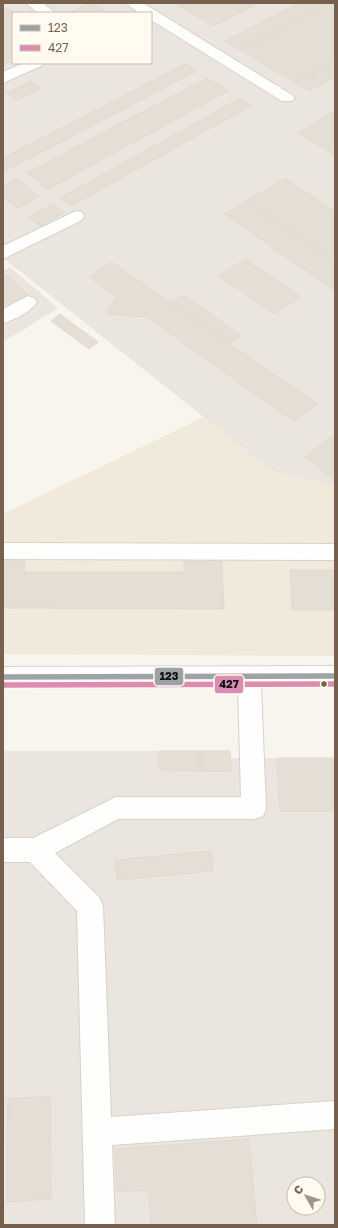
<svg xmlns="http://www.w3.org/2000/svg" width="338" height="1228" viewBox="0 0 338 1228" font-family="'Golos Text',sans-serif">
	<rect width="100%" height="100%" fill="#f8f5ee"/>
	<!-- residential -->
	<path fill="#f1e9dc" d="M204,417l68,54 63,15v170l-332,-2v-140z"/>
	<!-- industrial -->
	<path fill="#ebe5df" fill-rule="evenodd" d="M3,3h332v483l-63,-15 -269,-213zM13,13h138v50h-138z
		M10,267l48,41 -55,34v-71z
		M3,751h227l1,7h104v467h-332zM294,1184h24v24h-24z"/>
	<!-- building -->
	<path fill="#e5ded5" stroke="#e1dad0" d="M90,3l18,10h-39z
		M175,3h83l-45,23z
		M299,3h31l-90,47 -15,-9z
		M330,3h5v58l-40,22 -55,-33z
		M9,9l5,4h-1v47l-10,5v-53z
		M335,61v16l-26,14 -14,-8z
		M185,64l12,7 -194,101v-14z
		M207,78l21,13 -180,98 -21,-16z
		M32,81l9,7 -24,12 -10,-7z
		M241,98l11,7 -181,101 -11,-8z
		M335,111v44l-37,-22z
		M285,178l50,33v50l-89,-60z
		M17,179l22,17 -22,12 -14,-11v-11z
		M246,201l89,60v30l-111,-77z
		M53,204l11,9 -24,13 -11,-9z
		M245,259l56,38 -26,17 -56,-38z
		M112,262l59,41 146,101 -23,18 -147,-105 -41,-3 11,-17 -28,-20z
		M4,273l23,21 -24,12v-32z
		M183,295l59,41 -12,8 -59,-41z
		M60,314l38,28 -9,7 -38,-28z
		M335,434v46l-30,-23z
		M3,560h22l-1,12h160v-11h38l2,48 -221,-1z
		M290,570h45v40h-43z
		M159,751h41v20l-41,-1z
		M200,751h30l1,20h-31z
		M277,758h58v53h-55z
		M211,851l2,20 -96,9 -2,-20z
		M50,1096l1,103 -44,3 1,-103z
		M249,1139l8,86h-106l-2,-35 -32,2 -2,-43z"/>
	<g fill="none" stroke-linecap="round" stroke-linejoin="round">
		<!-- minor casing -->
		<g stroke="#d7d2cc" stroke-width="2">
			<path id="minor" d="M26,3h17l12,10h-17z
				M126,3h17l149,92 3,3 -3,3h-10l-131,-81v-7h-12z
				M24,63h20l-3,3 -38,17v-11z
				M76,211l6,1 2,4 -2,4 -79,39v-13z
				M28,296l6,2 3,4c-6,10 -23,18 -34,21v-14z
				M3,543l332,1v16l-332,-1z
				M335,666v20h-74l5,122 -3,8 -9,3h-136l-63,34 44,44 4,9 8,211 224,-16v28l-223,16 3,80h-30l-8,-314 -47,-49h-27v-24h30l83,-41h125l-3,-111 -235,1v-20z"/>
		</g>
		<!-- minor -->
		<use href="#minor" fill="#fefefc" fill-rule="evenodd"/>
		<!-- bus-1 casing -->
		<g stroke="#fffbf1" stroke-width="8">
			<path id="bus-1" d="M3,677l332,-1"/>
		</g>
		<!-- bus-2 casing -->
		<g stroke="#fffbf1" stroke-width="8">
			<path id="bus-2" d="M3,685l332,-1"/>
		</g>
		<!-- bus-1 -->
		<use href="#bus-1" stroke="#9ca3a6" stroke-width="5.5"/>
		<!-- bus-2 -->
		<use href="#bus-2" stroke="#dd8cb1" stroke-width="5.5"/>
	</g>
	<!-- markers -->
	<circle fill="#77604d" stroke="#fffbf1" stroke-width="1.5" cx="324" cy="684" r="3.5"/>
	<g stroke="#fffbf1" stroke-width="1.5">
		<rect x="154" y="667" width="30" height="19" rx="4" fill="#9ca3a6"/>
		<rect x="214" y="675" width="30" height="19" rx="4" fill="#dd8cb1"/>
	</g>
	<g font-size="11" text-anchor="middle" font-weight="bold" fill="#111">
		<text x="169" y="680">123</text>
		<text x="229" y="688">427</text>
	</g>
	<!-- border -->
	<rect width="338" height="1228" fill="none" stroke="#77604d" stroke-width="8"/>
	<!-- legend -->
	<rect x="12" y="12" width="140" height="52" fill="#fffbf1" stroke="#c9bdaf"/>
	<rect x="20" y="25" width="20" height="6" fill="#9ca3a6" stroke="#c9bdaf"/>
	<text x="48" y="32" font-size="12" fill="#77604d">123</text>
	<rect x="20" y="45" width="20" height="6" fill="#dd8cb1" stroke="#c9bdaf"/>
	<text x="48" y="52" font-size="12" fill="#77604d">427</text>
	<!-- north arrow -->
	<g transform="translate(306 1196) rotate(309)"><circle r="19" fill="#fffbf1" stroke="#c9bdaf"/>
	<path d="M0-3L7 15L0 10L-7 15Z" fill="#a49485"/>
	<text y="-6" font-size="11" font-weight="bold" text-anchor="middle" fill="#77604d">С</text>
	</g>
</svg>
